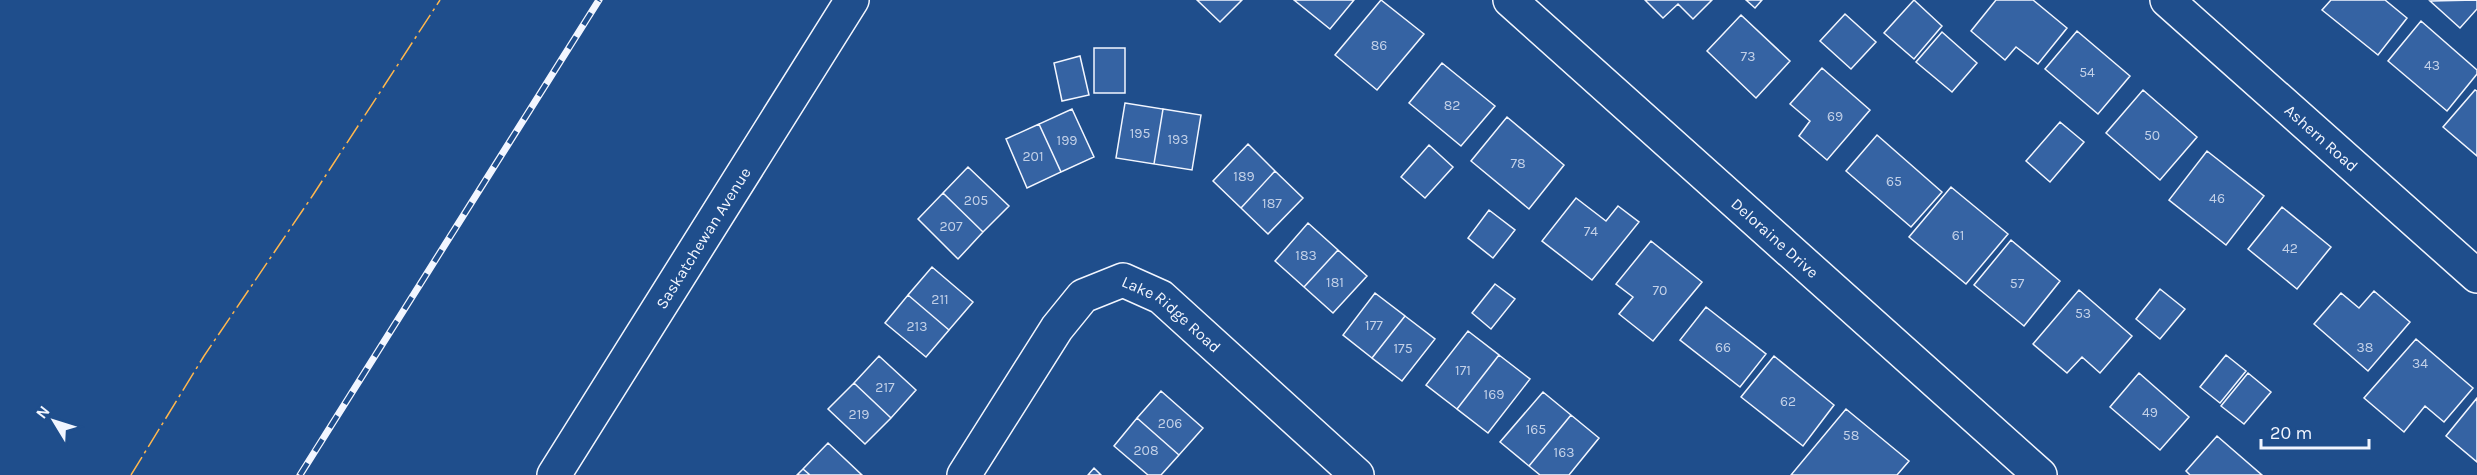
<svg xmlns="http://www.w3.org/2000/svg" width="2477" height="475" viewBox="0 0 2477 475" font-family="Karla,sans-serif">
	<rect width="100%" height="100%" fill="#1f4e8c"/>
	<!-- building -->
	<path fill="#3563a3" stroke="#f2f6ff" stroke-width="1.5" d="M1197,0h45l-22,22z
		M1294,0h60l-24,29z
		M1381,0l43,34 -47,56 -42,-35z
		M1645,0h67l-19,19 -15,-15 -15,14z
		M1746,0h16l-7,8z
		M1914,0l28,26 -28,33 -30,-26z
		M1996,0h37l34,28 -29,36 -22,-17 -11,13 -34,-29z
		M2331,0h54l22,18 -29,37 -56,-45z
		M2477,0v9l-17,19 -30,-27z
		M1845,14l31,28 -25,27 -31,-28z
		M1741,15l49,46 -34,37 -49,-47z
		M2421,21l56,49v4l-30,37 -59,-50z
		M2077,31l53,45 -32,38 -53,-45z
		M1942,32l35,31 -25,29 -36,-30z
		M1094,48h31v45h-31z
		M1080,56l9,39 -27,6 -8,-38z
		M1442,63l53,43 -34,40 -52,-43z
		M1822,68l48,42 -43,50 -28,-24 11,-15 -20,-17z
		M2143,90l54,47 -37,43 -54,-47z
		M2475,90l2,1v65l-34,-29z
		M1125,103l38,6 -9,55 -38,-6z
		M1072,109l22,48 -33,15 -22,-48z
		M1163,109l38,6 -9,55 -38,-6z
		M1507,117l57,48 -35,44 -58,-48z
		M2060,122l24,20 -34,40 -24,-21z
		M1039,124l22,48 -34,16 -21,-49z
		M1877,135l65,57 -31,35 -65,-56z
		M1248,144l27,27 -34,37 -28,-27z
		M1429,145l24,22 -28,31 -24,-21z
		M2207,151l57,45 -38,49 -57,-45z
		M968,167l41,39 -26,26 -40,-39z
		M1275,171l28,27 -35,36 -27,-26z
		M1951,187l57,47 -42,50 -57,-47z
		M943,193l40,39 -25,27 -40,-40z
		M1576,198l30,23 12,-15 21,16 -47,58 -50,-39z
		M2282,207l49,40 -34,42 -49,-40z
		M1489,210l26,20 -22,28 -25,-20z
		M1308,223l30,27 -34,37 -29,-26z
		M2011,240l49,41 -36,45 -50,-41z
		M1651,241l51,41 -49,59 -34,-27 14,-17 -17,-13z
		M1338,250l29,26 -34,37 -29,-26z
		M932,267l41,35 -24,28 -41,-35z
		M1495,284l20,15 -24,30 -19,-16z
		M2160,289l25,20 -25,30 -24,-20z
		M2079,290l53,46 -32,37 -18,-16 -15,16 -34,-29z
		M2374,291l36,31 -42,49 -54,-47 27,-31 18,15z
		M1375,293l30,23 -33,42 -29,-23z
		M908,295l41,35 -23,27 -41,-34z
		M1706,307l60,47 -26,33 -60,-47z
		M1405,316l30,23 -33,42 -30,-23z
		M1468,331l31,24 -42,54 -31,-24z
		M2416,339l57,49 -29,34 -19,-16 -21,26 -40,-34z
		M1499,355l31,24 -42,54 -31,-24z
		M2226,355l20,16 -26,32 -20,-16z
		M879,356l37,34 -25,28 -37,-35z
		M1774,356l60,49 -31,41 -62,-49z
		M2139,373l50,44 -29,33 -50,-43z
		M2248,373l23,19 -27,32 -23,-18z
		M854,383l37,35 -26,26 -37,-35z
		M1161,391l42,37 -24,27 -42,-37z
		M1543,392l28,23 -42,51 -29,-24z
		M2477,398v64l-31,-26z
		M1846,409l63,52 -12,14h-106z
		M1571,415l28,23 -30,37h-29l-11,-9z
		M1137,418l42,37 -18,20h-13l-34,-29z
		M2217,436l45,39h-72l-4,-4z
		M828,443l34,32h-52l-7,-6z
		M1094,468l7,7h-13z
		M803,469l7,6h-13z"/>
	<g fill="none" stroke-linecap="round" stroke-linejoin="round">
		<!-- minor casing -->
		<g stroke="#f2f6ff" stroke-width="36">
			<g id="minor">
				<path id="s1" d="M1510,0l530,475"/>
				<path id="s2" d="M2167,0l310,276"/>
				<path id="s3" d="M964,475l93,-147 26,-32 40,-16 38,17 196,178"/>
			</g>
		</g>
		<!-- secondary casing -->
		<g stroke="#f2f6ff" stroke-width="36">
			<g id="secondary">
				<path id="s4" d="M554,475l298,-475"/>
			</g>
		</g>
		<!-- minor -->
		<use href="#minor" stroke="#1f4e8c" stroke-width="33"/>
		<!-- secondary -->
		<use href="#secondary" stroke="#1f4e8c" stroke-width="33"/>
		<!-- rail casing -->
		<g stroke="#f2f6ff" stroke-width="7">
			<path id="rail" d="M300,475l299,-475"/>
		</g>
		<!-- rail -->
		<use href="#rail" stroke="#1f4e8c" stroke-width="4.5" stroke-dasharray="14" stroke-linecap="butt"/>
		<!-- power -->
		<path stroke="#ffb74d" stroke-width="1.5" stroke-dasharray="21 4.5 3 4.5" stroke-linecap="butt" d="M131,475l73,-119 109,-161 127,-195"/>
	</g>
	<g text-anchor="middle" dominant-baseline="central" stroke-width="4.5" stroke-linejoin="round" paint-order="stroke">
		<!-- number labels -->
		<g font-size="14" fill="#c3d1e8">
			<text x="1379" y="45">86</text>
			<text x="1748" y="56">73</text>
			<text x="2432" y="65">43</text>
			<text x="2087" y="72">54</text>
			<text x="1452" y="105">82</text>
			<text x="1835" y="116">69</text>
			<text x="1140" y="133">195</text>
			<text x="2152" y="135">50</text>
			<text x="1178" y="139">193</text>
			<text x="1067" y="140">199</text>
			<text x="1033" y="156">201</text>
			<text x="1518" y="163">78</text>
			<text x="1244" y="176">189</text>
			<text x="1894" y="181">65</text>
			<text x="2217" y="198">46</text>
			<text x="976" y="200">205</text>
			<text x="1272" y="203">187</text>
			<text x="951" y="226">207</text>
			<text x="1591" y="231">74</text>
			<text x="1958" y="235">61</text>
			<text x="2290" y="248">42</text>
			<text x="1306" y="255">183</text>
			<text x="1335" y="282">181</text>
			<text x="2017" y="283">57</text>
			<text x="1660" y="290">70</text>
			<text x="940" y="299">211</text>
			<text x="2083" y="313">53</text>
			<text x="1374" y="325">177</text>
			<text x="917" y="326">213</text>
			<text x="1723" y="347">66</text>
			<text x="2365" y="347">38</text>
			<text x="1403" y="348">175</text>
			<text x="2420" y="363">34</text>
			<text x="1463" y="370">171</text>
			<text x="885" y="387">217</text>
			<text x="1494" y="394">169</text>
			<text x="1788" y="401">62</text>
			<text x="2150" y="412">49</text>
			<text x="859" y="414">219</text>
			<text x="1170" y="423">206</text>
			<text x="1536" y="429">165</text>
			<text x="1851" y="435">58</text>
			<text x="1146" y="450">208</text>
			<text x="1564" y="452">163</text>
		</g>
		<!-- street labels -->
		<g font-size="16" fill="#f2f6ff" stroke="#1f4e8c">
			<text stroke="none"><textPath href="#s2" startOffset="207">Ashern Road</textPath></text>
			<text stroke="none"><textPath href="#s4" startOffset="280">Saskatchewan Avenue</textPath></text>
			<text stroke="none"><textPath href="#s1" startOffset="356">Deloraine Drive</textPath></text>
			<text stroke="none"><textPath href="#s3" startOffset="318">Lake Ridge Road</textPath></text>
		</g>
	</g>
	<!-- north arrow -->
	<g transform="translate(54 421) rotate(308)" stroke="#1f4e8c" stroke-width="4.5" paint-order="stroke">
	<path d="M0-4.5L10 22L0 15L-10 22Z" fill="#f2f6ff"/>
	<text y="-9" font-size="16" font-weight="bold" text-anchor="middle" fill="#f2f6ff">N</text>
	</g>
	<!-- scale -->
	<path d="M2261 439v9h108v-9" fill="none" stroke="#f2f6ff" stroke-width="3"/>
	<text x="2270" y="439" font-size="18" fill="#f2f6ff" stroke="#1f4e8c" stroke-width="4.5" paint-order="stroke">20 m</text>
</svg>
